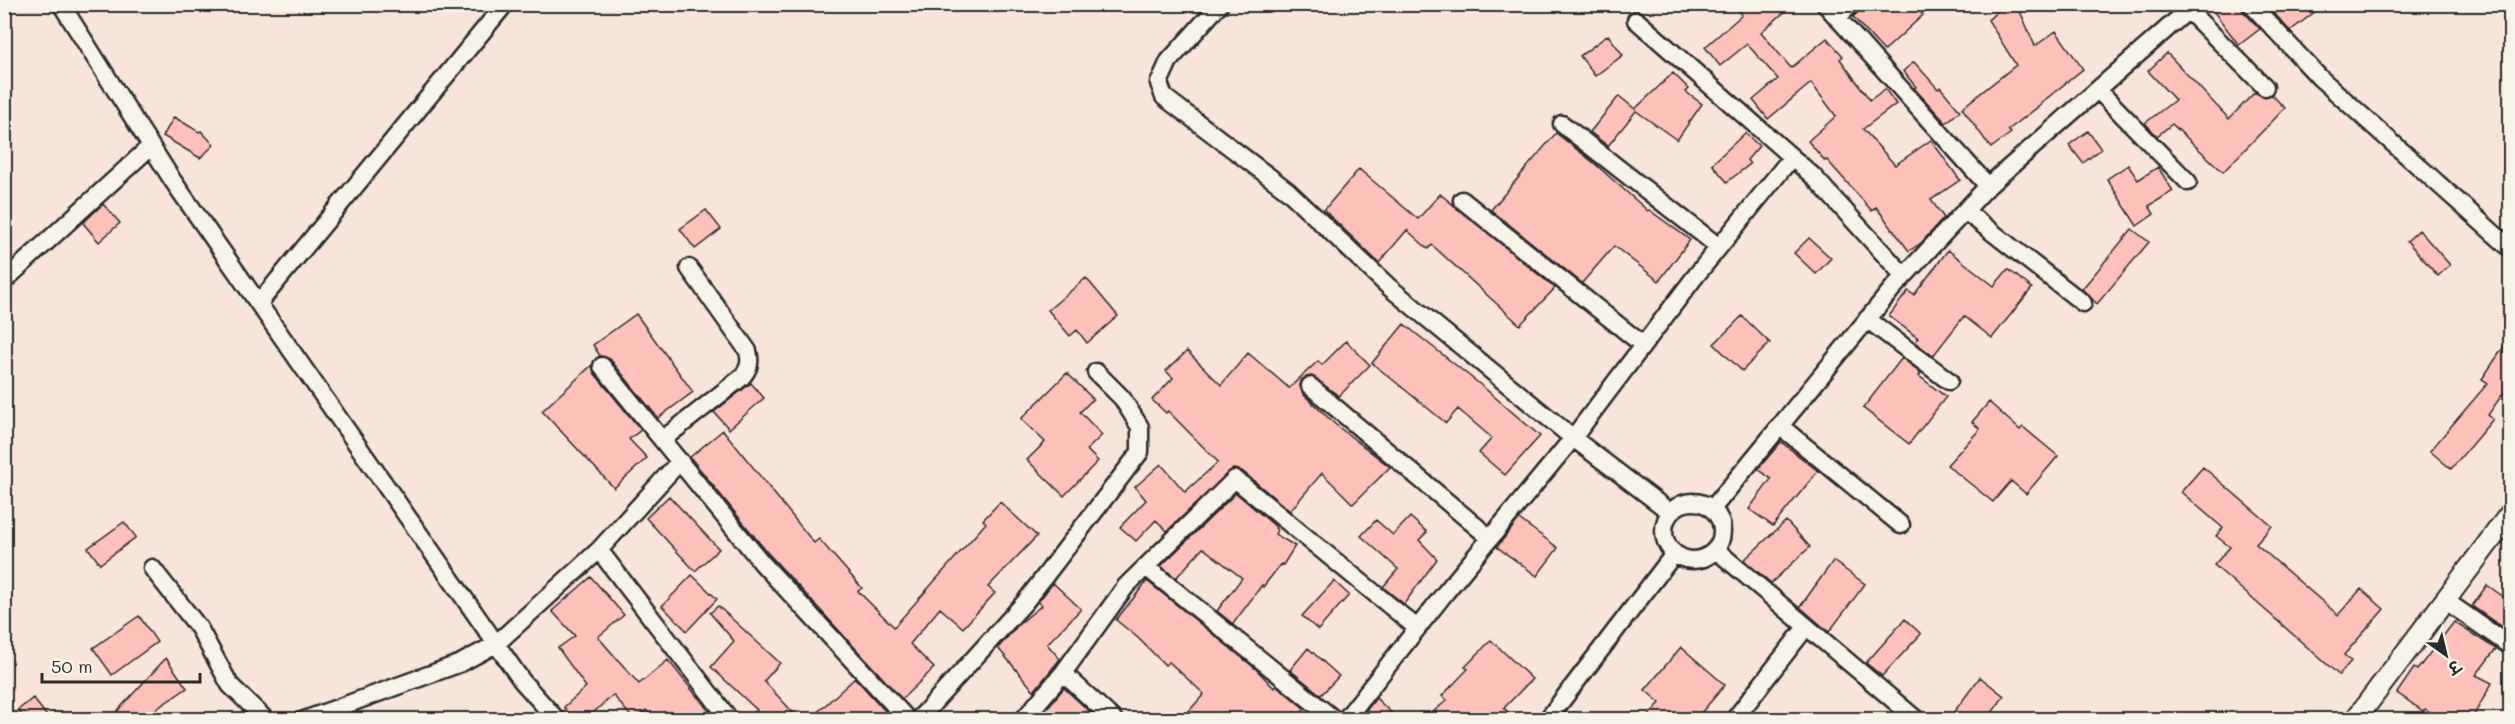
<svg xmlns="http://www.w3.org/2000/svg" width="2515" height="724" viewBox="0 0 2515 724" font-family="Mali,'Playpen Sans Deva',sans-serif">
	<rect width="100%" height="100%" fill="#f9e4da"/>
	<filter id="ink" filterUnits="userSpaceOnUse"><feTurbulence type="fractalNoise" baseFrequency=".0167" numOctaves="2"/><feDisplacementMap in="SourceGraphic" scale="12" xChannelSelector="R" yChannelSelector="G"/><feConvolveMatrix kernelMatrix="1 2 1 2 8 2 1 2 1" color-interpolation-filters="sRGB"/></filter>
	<g filter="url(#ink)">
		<!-- building -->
		<path fill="#fdc1b9" stroke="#2b2b2b" stroke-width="1.5" d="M1733,4h61l-33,28 30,36 36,-30 16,18 -3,3 30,41 15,-11 11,15 -33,25 32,36 36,-25 29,40 -29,20 13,18 -23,25 -12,8 -33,-44 -4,4 -45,-51 -2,1 -17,-20 28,-25 -25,-33 -43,36 -15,-19 25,-21 -31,-35 -27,22 -15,-19 37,-32z
			M1867,4h46l10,11 -39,36 -31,-34z
			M2005,4h12l18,42 21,-15 27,38 -42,34 1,1 -34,26 3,3 -20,15 -29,-40 54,-43 -28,-45z
			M2208,4h33l2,7 17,18 -21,16z
			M2266,4h59l-35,27z
			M1608,35l15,20 -28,21 -15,-20z
			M2167,53l62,66 26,-27 8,5 9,-2 13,13 -62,64 -51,-48 -15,12 -12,-13 30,-23 -27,-29z
			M1914,62l24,27 2,-2 20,24 -14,12 -32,-35 2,-1 -13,-16z
			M1673,73l16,16 -3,3 16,12 -25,36 -41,-29 -28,35 -18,-14 29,-36 16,13z
			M174,117l25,15 2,-1 13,14 -14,13 -37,-22z
			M2088,131l13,18 -18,14 -14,-18z
			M1556,133l38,30 54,48 1,-1 41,30 -31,41 -45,-35 -32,37 -91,-73z
			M1745,133l14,13 -12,14 3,4 -23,18 -15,-18z
			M2128,165l10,15 20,-13 15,24 -24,15 5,8 -17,12 -30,-47z
			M1359,169l59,50 22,-25 115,94 -35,37 -88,-80 -4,4 -21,-19 -28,33 -55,-53z
			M103,204l17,19 -21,19 -16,-19z
			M706,210l15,19 -26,20 -15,-20z
			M2132,229l17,13 -52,62 -15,-15z
			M2419,230l31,35 -12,11 -31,-35z
			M1809,238l22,20 -15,16 -22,-21z
			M1948,250l46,36 14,-17 24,19 -40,50 -28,-22 -31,40 -18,-14 3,-4 -29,-22 19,-25 6,4z
			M1086,278l32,38 -31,27 -10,-13 -7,6 -22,-26z
			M636,314l57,78 -35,26 -48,-59 -10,-3 -7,-11z
			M1742,316l28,27 -28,28 -28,-27z
			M1404,324l78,62 58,50 -35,39 -26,-22 13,-15 -34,-29 -12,14 -74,-60z
			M2511,336v46l-23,33 5,4 -42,50 -21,-18 58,-68 -6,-4z
			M1346,341l24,24 -31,31 -27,-20 -10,3 -2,6 3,9 33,31 54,42 -37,37 -31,-31 -32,38 -48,-40 -9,-2 -66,62 -11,-11 -20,21 -16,-14 26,-27 -11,-13 26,-23 24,28 33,-30 -50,-51 -2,2 -14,-13 21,-22 -7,-7 21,-20 34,34 27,-32 41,35 29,-27 4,4z
			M1902,358l19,15 -2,3 27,21 -37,47 -46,-36z
			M592,365l2,8 47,57 -12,9 18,19 -33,30 -72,-77z
			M1067,373l26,26 -13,13 22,23 -15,15 11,11 -34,35 -37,-36 18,-18 -24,-23z
			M751,383l13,15 -35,31 -15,-17z
			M1989,402l31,28 3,-3 35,29 -32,38 -15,-13 -18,21 -46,-37 33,-36 -8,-7z
			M723,430l91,113 5,-4 43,49 -4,3 36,36 92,-104 -3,-3 17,-18 37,34 -49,51 7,6 -32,35 -23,-20 -30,36 24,24 -32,31 -135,-147 -77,-95z
			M1781,442l37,29 -45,55 -24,-17 22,-30 -13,-10z
			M2203,467l69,59 -16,18 82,71 23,-26 23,20 -40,46 7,6 -12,14 -125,-110 16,-18 -14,-11 7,-8 -42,-36z
			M1236,493l40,34 -1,1 2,2 -2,4 20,12 -12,19 -2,-1 -18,23 -1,-2 -29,39 -16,-13 25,-33 -39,-30 -27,30 -15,-12z
			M669,496l50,53 -24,22 -49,-53z
			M1410,517l17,15 -8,8 18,19 -33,45 -21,-17 15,-18 -37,-33 15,-16 17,15z
			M1519,519l39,29 -21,28 -40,-29z
			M1786,521l24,26 -39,36 -27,-23z
			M124,522l12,15 -36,27 -12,-16z
			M1833,561l32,23 -36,48 -29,-25z
			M692,575l25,24 -30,32 -25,-25z
			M591,577l33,38 -26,22 41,47 29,-24 48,60h-62l-8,-10 -12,10 -21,-25 -28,25h-11l-10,-13 22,-20 -28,-39 17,-12 -23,-25z
			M1147,581l109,88 18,19 2,-3 29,24 -12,11h-112l23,-26 -35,-32 -4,3 -27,-27 -22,-18z
			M1334,581l15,14 -31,35 -16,-14z
			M1053,583l28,26 -34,35 13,15 -26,32 -36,-43 21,-24 23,-19 -4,-3z
			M2487,585l24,17 -2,30 -37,-26z
			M718,606l62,57 -16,18 36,39h-54l11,-10 -46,-43 23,-26 -24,-28z
			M139,616l18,26 -45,33 -19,-27z
			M1905,619l16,15 -39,42 -16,-13z
			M2454,622l42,27 -20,26 16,8 -21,37h-30l-16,-11 -2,2 -26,-18 17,-25 3,2z
			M1491,640l41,39 -28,29 12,12h-92l23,-20 -5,-4 26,-27 -3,-2z
			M1681,647l44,38 -30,35h-51l16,-17 -15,-13z
			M1308,648l31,28 -18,19 -31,-25z
			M166,658l21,30 -47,32h-31z
			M1980,677l24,19 -17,24h-39z
			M855,678l32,35 -6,7h-72z
			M1064,688l26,24 -9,8h-44z
			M33,698l17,22h-25l-7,-10z
			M1376,698l3,3 20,19h-40z"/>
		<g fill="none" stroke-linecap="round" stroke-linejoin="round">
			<!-- minor casing -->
			<g stroke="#2b2b2b" stroke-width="21">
				<path id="minor" d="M61,4l112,177 349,500 35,39
					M1220,4l-51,57 -10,22 5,14 124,94 101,96 184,151 -128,155 -100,127
					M2251,4l69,74 190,170
					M2188,10l77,77
					M1837,18l14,-14
					M1636,20l177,156 91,100
					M2098,90l90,92
					M1562,124l157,123
					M1988,186l207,-182
					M1462,200l181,145
					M1965,211l118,92
					M4,281l147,-135
					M259,303l246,-299
					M1867,319l82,62
					M602,366l160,197 146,157
					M1310,386l180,152
					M1780,426l121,99
					M662,440l79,-62c8,-9 10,-15 7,-27l-59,-83
					M1664 531a29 29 0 1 1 58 0a29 29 0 1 1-58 0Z
					M1712,509l181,-221 95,-102 -163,-182
					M1670,512l-97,-74 121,-160 98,-121
					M599,550l131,170
					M1716,550l201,170
					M1146,567l189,153
					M152,568l47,60 31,57 36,35
					M2446,601l64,45
					M1063,673l63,-87 109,-107 182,149
					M304,720l157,-57 35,-19 103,-94 81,-89
					M918,720l107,-118 115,-150v-25l-18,-29 -26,-26
					M1023,720l40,-47 51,47
					M1547,720l127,-166
					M1734,720l72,-93"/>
			</g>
			<!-- tertiary casing -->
			<g stroke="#2b2b2b" stroke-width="24">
				<path id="tertiary" d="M2355,720l155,-206"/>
			</g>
			<!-- minor -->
			<use href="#minor" stroke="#f7f3e8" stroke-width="16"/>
			<!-- tertiary -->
			<use href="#tertiary" stroke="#f7f3e8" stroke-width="20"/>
		</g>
	</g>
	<!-- margin -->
	<rect width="2515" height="724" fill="none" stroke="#f7f3e8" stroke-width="24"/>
	<rect x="12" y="12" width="2491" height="700" fill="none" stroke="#2b2b2b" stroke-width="2" filter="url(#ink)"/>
	<!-- north arrow -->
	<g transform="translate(2446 655) rotate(146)" stroke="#f7f3e8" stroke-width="4.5" paint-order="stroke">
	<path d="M0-4.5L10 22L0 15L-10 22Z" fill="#2b2b2b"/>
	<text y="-9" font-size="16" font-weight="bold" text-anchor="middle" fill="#2b2b2b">उ</text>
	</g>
	<!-- scale -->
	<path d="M42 673v9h158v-9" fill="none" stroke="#2b2b2b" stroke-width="3"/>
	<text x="51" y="673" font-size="18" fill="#2b2b2b" stroke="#f7f3e8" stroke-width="4.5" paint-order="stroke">50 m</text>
</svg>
